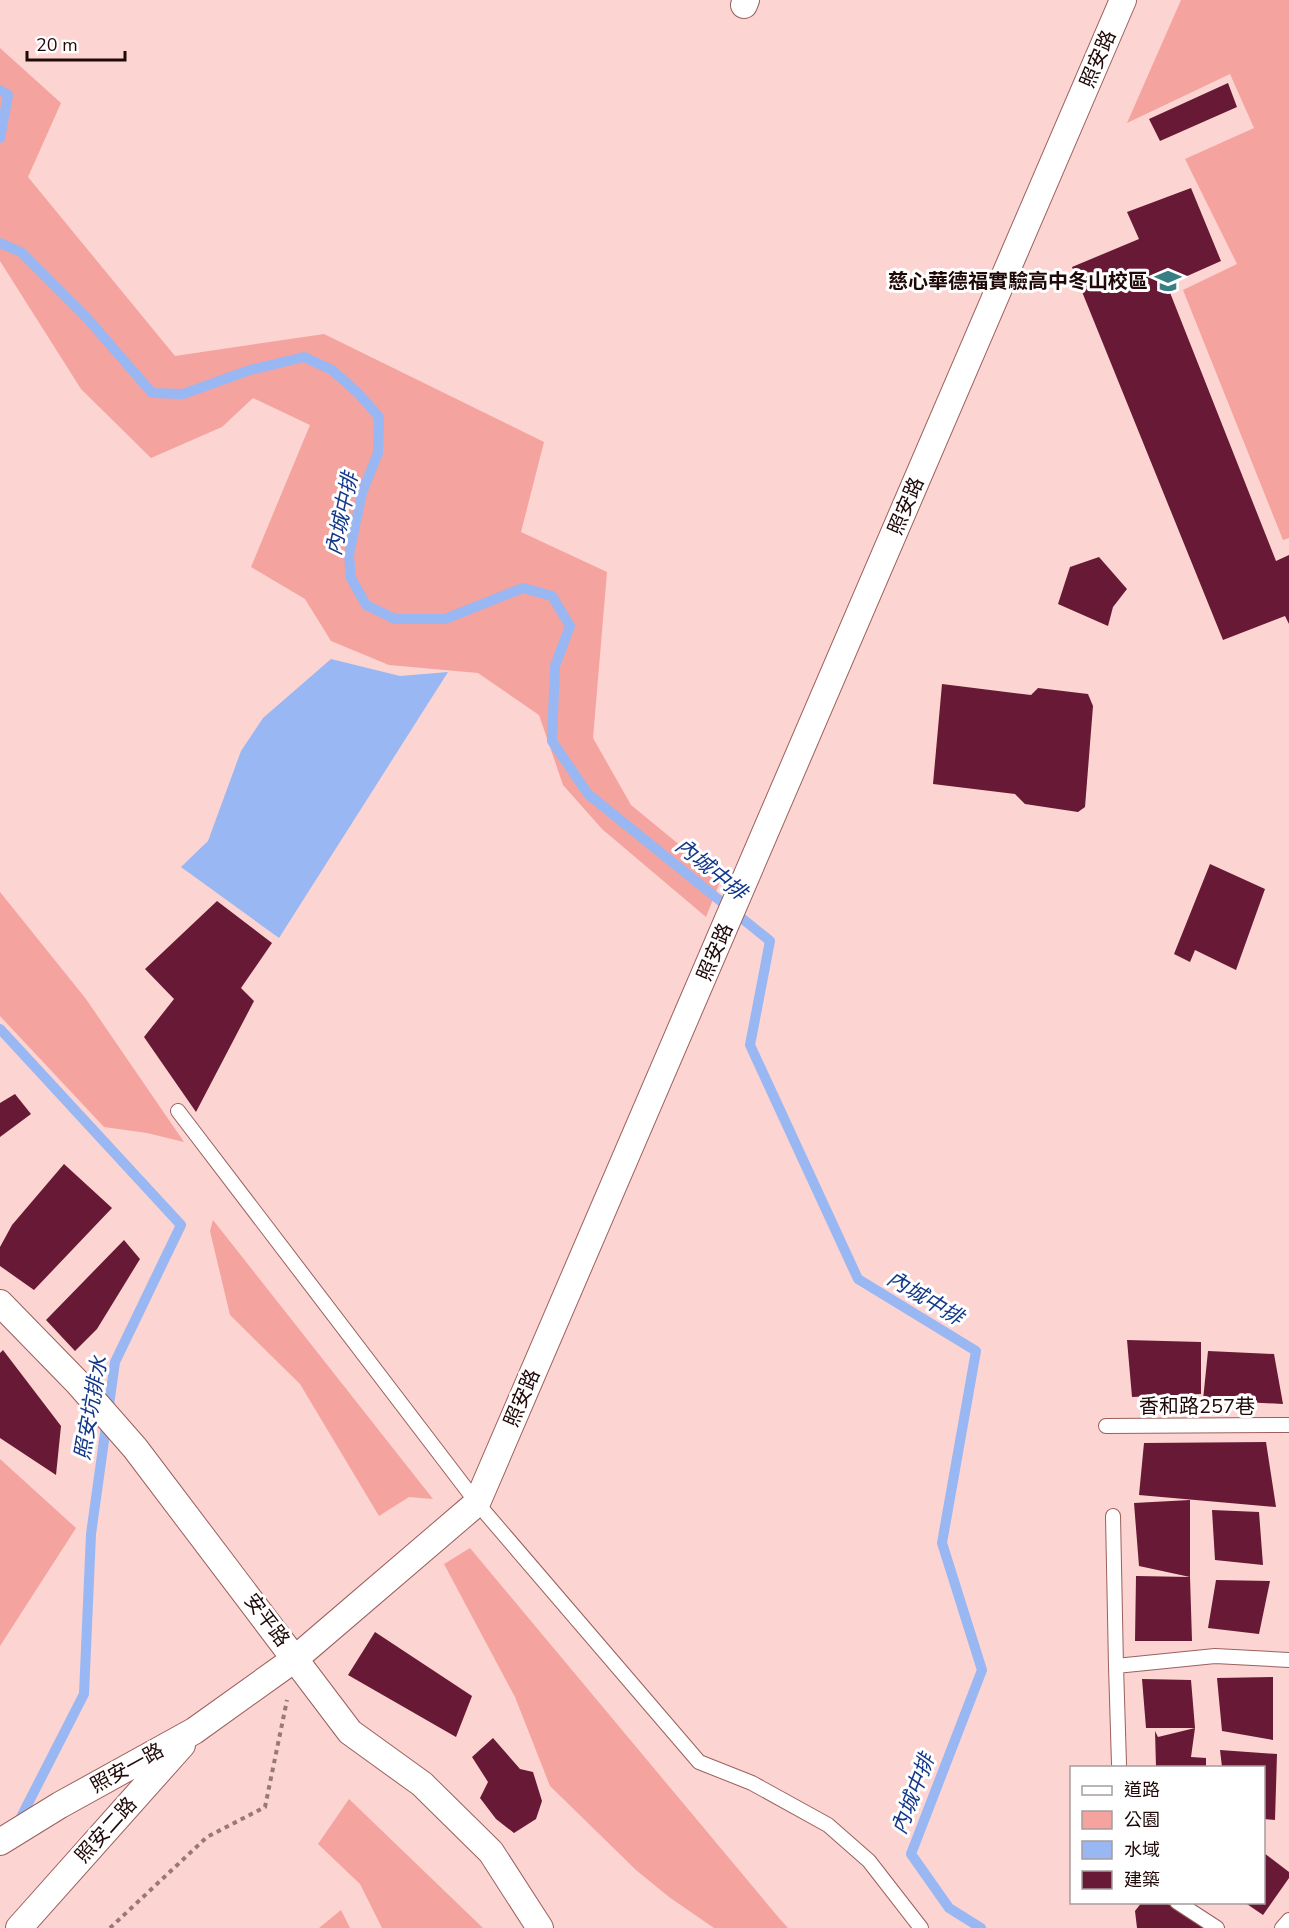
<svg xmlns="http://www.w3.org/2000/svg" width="1289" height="1928" viewBox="0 0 1289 1928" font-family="'Nunito Sans','Noto Sans TC',sans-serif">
	<rect width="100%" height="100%" fill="#fcd4d1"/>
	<!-- green -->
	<path fill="#f5a39e" d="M1181,0h108v538l-6,2 -100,-250 54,-26 -52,-105 69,-31 -24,-54 -103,49z
		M0,48l61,55 -33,74 147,179 149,-22 220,108 -23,90 86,40 -14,166 38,67 90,74 -15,38 -104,-88 -39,-44 -24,-70 -61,-42 -89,-8 -58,-24 -26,-42 -54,-32 59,-142 -57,-27 -31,29 -71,31 -70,-69 -81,-128z
		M0,892l86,107 98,143 -37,-9 -43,-6 -104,-111z
		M213,1220l220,279 -24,-2 -30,19 -79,-132 -70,-69 -20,-84z
		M0,1459l76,69 -76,118z
		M470,1548l309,370 9,10h-74l-45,-31 -33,-27 -86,-84 -35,-89 -71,-133z
		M349,1799l134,129h-101l-22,-44 -42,-40z
		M341,1910l9,18h-31z"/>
	<!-- water -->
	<path fill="#99b7f2" d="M331,659l69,17 48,-4 -169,266 -98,-71 27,-26 33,-90 22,-33z"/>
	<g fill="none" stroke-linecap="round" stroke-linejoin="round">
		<!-- stream -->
		<path stroke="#99b7f2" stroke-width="10" d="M0,90l8,5 -8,43
			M0,243l21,9 66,66 65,75 31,1 67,-24 54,-13 28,13 26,23 21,24 -1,36 -16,40 -13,62 2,23 15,27 29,14h50l78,-31 29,8 18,30 -15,40 -3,75 36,53 182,147 -20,104 108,234 118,72 -34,192 40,127 -71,184 38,54 32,20
			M0,1029l181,196 -66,137 -24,172 -7,160 -66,129"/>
	</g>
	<!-- building -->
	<path fill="#671936" d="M1228,83l9,24 -77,34 -11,-22z
		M1191,188l30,73 -54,24 109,276 13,-6v69l-4,-8 -62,24 -151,-373 67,-28 -12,-27z
		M1099,557l28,32 -14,18 -5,19 -50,-22 12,-37z
		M942,684l89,11 7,-7 50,6 5,12 -8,101 -7,5 -53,-8 -10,-10 -82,-10z
		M1210,864l55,25 -29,81 -41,-20 -5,12 -16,-8z
		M217,901l55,42 -31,45 13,13 -58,111 -52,-75 30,-38 -29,-30z
		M15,1094l16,20 -31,23v-34z
		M64,1164l48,44 -78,82 -34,-24v-19l12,-22z
		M124,1240l16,19 -43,70 -22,22 -29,-31z
		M1127,1340l74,2v52l-69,3z
		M3,1350l58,76 -5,49 -56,-37v-85z
		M1208,1351l66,3 9,50 -80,-4z
		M1266,1442l10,65 -137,-12 5,-52z
		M1190,1500v77l-51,-11 -5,-63z
		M1212,1510l47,2 4,53 -48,-5z
		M1136,1576l54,1 2,64h-57z
		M1216,1580l54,1 -11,53 -51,-6z
		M375,1632l97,64 -16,41 -108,-62z
		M1273,1677v63l-51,-9 -5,-53z
		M1142,1679l49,1 4,48h-49z
		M1195,1728l-4,29 15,1v9h-50l-1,-36 3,6z
		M493,1738l27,31 13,3 9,29 -6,18 -22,14 -18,-14 -16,-21 8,-16 -16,-25z
		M1220,1750l57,4 -2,66 -11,-1v-51l-42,-1z
		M1264,1853l25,19v6l-26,37 -19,-13h20z
		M1142,1902h23l39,26h-67l-2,-17z"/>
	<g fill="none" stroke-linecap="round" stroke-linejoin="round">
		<!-- lane casing -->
		<g stroke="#9b605d" stroke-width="16">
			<path id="lane" d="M178,1111l299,392 222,259 53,21 76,42 41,36 52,67
				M1106,1426l183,-1
				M1113,1516l3,150 99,-10 74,4
				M1116,1666l3,98
				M1177,1902l40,26
				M1282,1928l7,-8"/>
		</g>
		<!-- street casing -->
		<g stroke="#9b605d" stroke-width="28">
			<path id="street" d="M744,5l2,-5
				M0,1303l78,80 57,65 215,284 72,52 69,68 49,76
				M0,1842l60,-37 134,-74 102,-73 181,-155 646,-1503
				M19,1928l163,-183"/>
		</g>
		<!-- path -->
		<path stroke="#997977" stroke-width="4" stroke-dasharray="4.5 4.5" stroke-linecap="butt" d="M110,1928l97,-91 58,-30 22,-107"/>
		<!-- lane -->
		<use href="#lane" stroke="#fff" stroke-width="14"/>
		<!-- street -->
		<use href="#street" stroke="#fff" stroke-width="26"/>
	</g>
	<!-- icons -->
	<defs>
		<g id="school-bare" transform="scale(2.07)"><path d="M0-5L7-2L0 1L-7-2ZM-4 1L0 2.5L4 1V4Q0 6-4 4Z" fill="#377f85" stroke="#fff" stroke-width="2.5" paint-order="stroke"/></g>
	</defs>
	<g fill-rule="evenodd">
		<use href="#school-bare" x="1168" y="281"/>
	</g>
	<g text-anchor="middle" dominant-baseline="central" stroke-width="6" stroke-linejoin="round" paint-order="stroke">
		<!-- street labels -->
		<g font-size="20" fill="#200a09" stroke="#fff">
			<text transform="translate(1098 59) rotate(-67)">照安路</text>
			<text transform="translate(906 506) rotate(-67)">照安路</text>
			<text transform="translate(715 952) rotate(-67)">照安路</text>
			<text transform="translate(522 1398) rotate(-67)">照安路</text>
			<text x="1197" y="1406">香和路257巷</text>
			<text transform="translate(267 1620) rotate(53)">安平路</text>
			<text transform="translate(127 1768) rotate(-29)">照安一路</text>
			<text transform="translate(106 1830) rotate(-48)">照安二路</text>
		</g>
		<!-- poi labels -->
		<g font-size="20" font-weight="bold" fill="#200a09" stroke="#fff" text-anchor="end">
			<text x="1148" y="281">慈心華德福實驗高中冬山校區</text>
		</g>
		<!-- water labels -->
		<g font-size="21" font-style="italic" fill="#13388a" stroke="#fff">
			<text transform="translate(342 514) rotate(-78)">內城中排</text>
			<text transform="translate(711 869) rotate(39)">內城中排</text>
			<text transform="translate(925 1298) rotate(31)">內城中排</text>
			<text transform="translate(91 1408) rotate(-80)">照安坑排水</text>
			<text transform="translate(913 1794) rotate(-69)">內城中排</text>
		</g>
	</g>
	<!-- legend -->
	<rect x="1070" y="1766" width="195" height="138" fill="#ffffff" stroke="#a69d9d" stroke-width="1.5"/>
	<rect x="1082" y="1786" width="30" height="9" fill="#ffffff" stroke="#a69d9d" stroke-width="1.5"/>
	<text x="1124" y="1796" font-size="18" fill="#200a09">道路</text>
	<rect x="1082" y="1811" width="30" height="18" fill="#f5a39e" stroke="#a69d9d" stroke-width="1.5"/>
	<text x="1124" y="1826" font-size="18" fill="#200a09">公園</text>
	<rect x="1082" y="1841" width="30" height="18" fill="#99b7f2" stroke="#a69d9d" stroke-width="1.5"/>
	<text x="1124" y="1856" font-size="18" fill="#200a09">水域</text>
	<rect x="1082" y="1871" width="30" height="18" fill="#671936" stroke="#a69d9d" stroke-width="1.5"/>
	<text x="1124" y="1886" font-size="18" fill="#200a09">建築</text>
	<!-- scale -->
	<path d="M27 51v9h98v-9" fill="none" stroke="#200a09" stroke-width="3"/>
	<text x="36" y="51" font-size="18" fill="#200a09" stroke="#ffffff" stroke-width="4.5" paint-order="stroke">20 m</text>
</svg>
